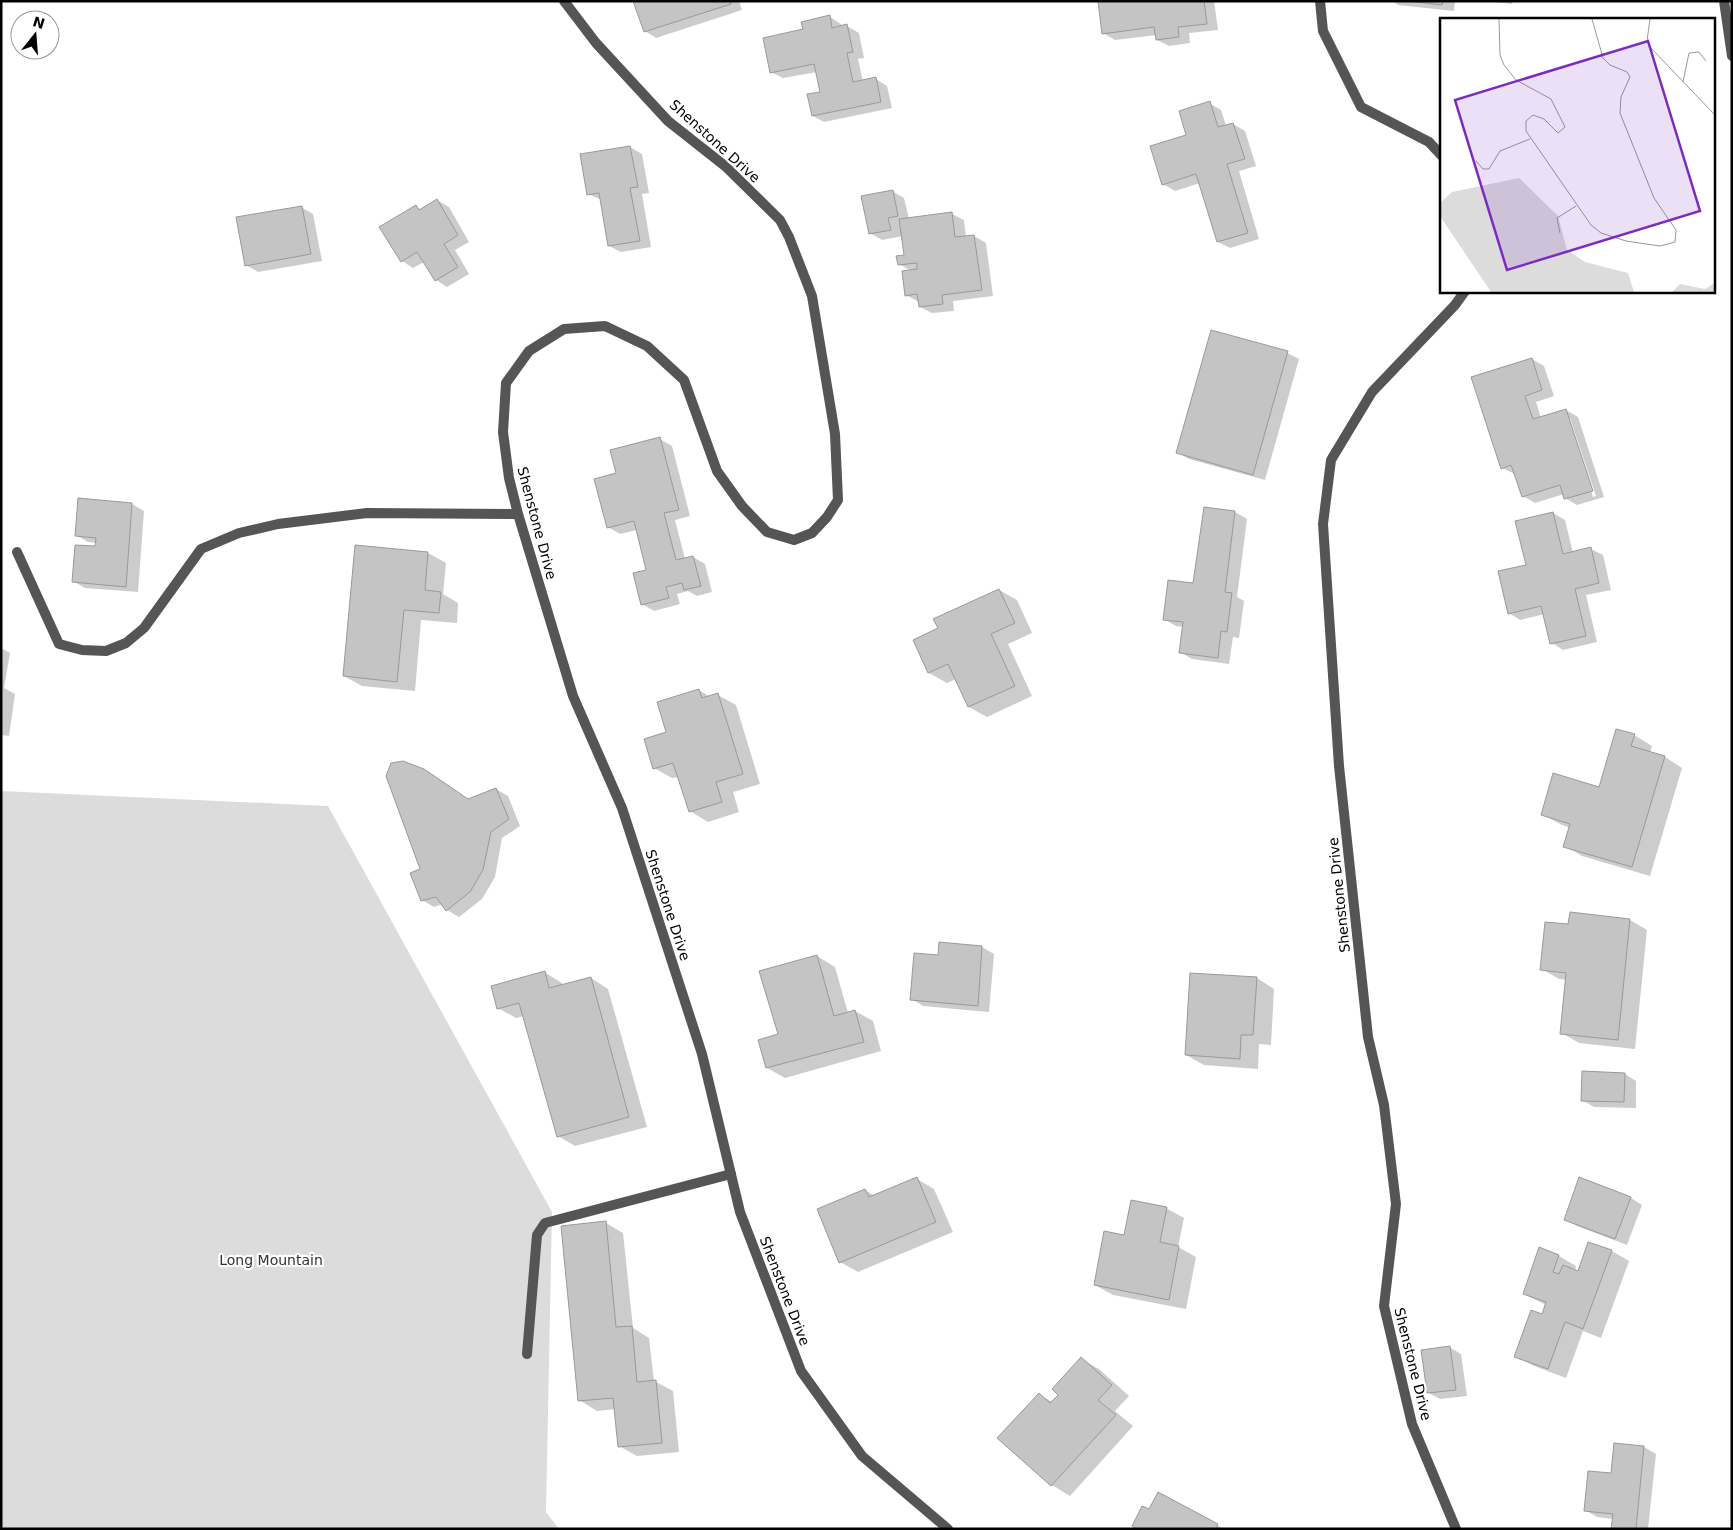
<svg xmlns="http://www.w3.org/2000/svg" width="1733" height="1530" viewBox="0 0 1733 1530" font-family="'DejaVu Sans',sans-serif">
	<rect width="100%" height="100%" fill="#fff"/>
	<!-- green -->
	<path fill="#dcdcdc" d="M1,791l327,15 224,406 -6,300 13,17h-558z"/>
	<!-- shadow -->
	<path fill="#0003" fill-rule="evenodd" d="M635,1h104l3,9 -86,28 -11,-7z
		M1099,1h115l4,29 -29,3 1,10 -21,3 -12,-6v-5l-42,5 -12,-7z
		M1393,1h62l-1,10 -56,-6z
		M1488,1h25l-1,3z
		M830,17l11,7 1,3 5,-1 12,7 5,25 -6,1 5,23 13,-3 11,7 5,22 -68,14 -11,-6 9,-23 -5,-21 -34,6 -12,-6 33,-42z
		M1209,103l12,7 5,16 7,-2 12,7 11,35 -17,5 20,68 -29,9 -12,-6 -18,-59 -25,8 -12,-7 25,-48z
		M630,147l12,7 7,39 -7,1 9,53 -30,5 -12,-6 -7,-46 -14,-6z
		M892,191l12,7 5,21 43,-5 12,6 2,17 8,-1 12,7 7,53 -40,5 1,10 -22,2 -12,-6 -1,-5 -13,-7 5,-24 -12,-7 6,-8 -2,-20 -21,4 -12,-7z
		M437,200l12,7 20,35 -14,8 14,24 -22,13 -11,-7 -12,-18 -11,6 -11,-7 14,-54 6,3z
		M301,207l12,7 9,47 -64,11 -12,-7z
		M1287,353l12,6 -34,121 -76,-21 -12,-7z
		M1532,359l12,7 10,30 -18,6 5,16 25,-8 12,7 26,80 -27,8 -12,-7 -1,-4 -29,9 -12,-7 -8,-22 -13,-6zM1568,418h2l26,78 -3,1z
		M660,439l12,7 18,70 -15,4 10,39 8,-2 12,7 7,28 -15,4 -9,-5 -11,3 3,10 -26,7 -12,-7 6,-33 -11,-41 -17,4 -12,-7 9,-53z
		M79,499l53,5 12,7 -6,81 -53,-4 -12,-7 23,-33 1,-5 -9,-1 -12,-7z
		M1205,508l30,4 12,7 -10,78 7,4 -5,37 -6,-1 -4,27 -37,-5 -12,-7 4,-25 -8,-1 -12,-7 31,-35z
		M1553,513l12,7 8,33 18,-4 12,6 8,35 -25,5 11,47 -34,8 -11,-7 -7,-29 -25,6 -11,-7 18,-48z
		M428,553l18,10 -3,31 15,9 -1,20 -36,-3 -6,71 -53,-5 -18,-10z
		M999,590l18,10 15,33 -24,11 24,52 -45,21 -18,-10 -13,-28 -9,4 -18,-10 -15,-32 26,-12z
		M1,648l9,5 -6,35 11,6 -6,42 -8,-1z
		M699,690l11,7 8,-2 18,10 24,79 -27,8 6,20 -31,10 -18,-11 -11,-34 -7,1 -18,-10 14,-35z
		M1634,735l18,11 -2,7 15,4 17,11 -32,108 -68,-20 -17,-10 5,-18 -10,-4 -18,-10 58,-26z
		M424,770l45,30 27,-11 12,7 12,30 -18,12 -7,39 -13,22 -23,18 -12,-7 -4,-6 -9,3 -12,-7 -1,-31z
		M1630,920l17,10 -12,119 -56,-6 -17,-10 5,-53 -8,-1 -17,-10 28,-44z
		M940,943l42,4 12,7 -5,58 -66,-6 -11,-7 27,-43z
		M817,956l18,11 13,46 7,-2 18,10 8,30 -96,27 -18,-10 12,-33z
		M544,972l18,11 1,3 28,-8 17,11 39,138 -72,19 -17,-10 -34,-120 -8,2 -18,-10z
		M1257,978l17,11 -3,56 -12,-1 -1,25 -54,-4 -18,-10z
		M1625,1074l11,7v27l-42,-1 -12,-7z
		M917,1179l17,10 19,43 -95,40 -18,-10 25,-72 10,6z
		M1580,1179l51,19 11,7 -15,40 -50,-19 -12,-7z
		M1166,1208l18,10 -6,29 18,10 -10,52 -73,-14 -18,-10 30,-48z
		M606,1223l17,10 10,95 16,10 5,43 19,10 6,61 -42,4 -18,-10 -3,-37 -19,2 -18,-11z
		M1589,1243l23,8 17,10 -28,77 -18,-7 -17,47 -32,-12 -18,-10 27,-40 3,-11 -22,-11 35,-38 17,10 -1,5 4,1z
		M1449,1347l12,7 6,42 -27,3 -11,-6z
		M1081,1359l18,10 30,27 -14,15 18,15 -63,70 -18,-11 -53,-47 40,-43 14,7 7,-7z
		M1615,1444l29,3 12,7 -8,75h-36l1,-10 -16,-2 -12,-7 27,-35z
		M1159,1493l65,36h-85z"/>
	<!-- building -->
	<path fill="#c4c4c4" stroke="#999" d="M633,1h97l1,3 -87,28z
		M1098,1h106l3,23 -29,3 1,10 -23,3 -2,-13 -52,7z
		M1408,1h35l-1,4z
		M830,15l2,13 15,-4 6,28 -6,1 6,29 23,-5 5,25 -69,14 -5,-22 13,-2 -6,-28 -44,9 -7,-35 40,-9 -2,-7z
		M1210,101l8,26 15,-4 12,36 -18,5 21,69 -31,9 -21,-68 -34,11 -12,-39 36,-11 -7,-24z
		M630,146l8,41 -8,1 10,53 -32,5 -9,-53 -12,2 -7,-41z
		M893,190l5,26 -10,2 3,12 -22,4 -8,-38z
		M437,199l21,36 -14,9 14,23 -23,14 -18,-29 -16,10 -22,-35 37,-22 3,5z
		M302,206l9,48 -66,12 -9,-49z
		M952,212l3,25 19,-2 8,55 -40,5 1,9 -24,3 -2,-13 -12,2 -3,-25 15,-2v-6l-19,2 -2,-9 8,-1 -5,-36z
		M1211,330l77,21 -35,124 -77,-22z
		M1532,358l10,32 -17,6 8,23 33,-10 27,82 -29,8 -4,-14 -38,12 -11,-32 -10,4 -30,-92z
		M660,437l19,73 -15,3 12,47 17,-4 8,30 -17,4 -2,-7 -16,4 3,11 -28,7 -8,-32 13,-3 -12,-49 -27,7 -13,-49 22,-6 -6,-23z
		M78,498l54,5 -6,84 -54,-5 3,-37 20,1 1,-8 -21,-2z
		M1204,507l31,4 -10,81 7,1 -5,39 -6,-1 -3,27 -39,-5 4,-31 -20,-2 5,-40 25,3z
		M1553,512l10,42 28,-7 8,36 -24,6 11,47 -36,8 -9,-38 -33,8 -10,-43 28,-6 -11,-44z
		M355,545l73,7 -3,38 16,2 -2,21 -35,-3 -7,72 -54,-6z
		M999,589l16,34 -24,11 24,52 -47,21 -20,-43 -20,9 -15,-33 25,-12 -5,-9z
		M699,689l3,9 16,-5 25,81 -27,8 6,20 -33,10 -16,-49 -20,6 -9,-30 22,-7 -9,-30z
		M1616,729l19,5 -4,12 34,10 -33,111 -69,-20 7,-23 -29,-9 12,-42 46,14z
		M403,761l21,8 44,30 28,-11 13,31 -18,13 -8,38 -13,22 -24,19 -10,-14 -15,4 -11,-28 10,-4 -34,-93 5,-13z
		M1570,912l60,7 -12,121 -58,-6 6,-61 -26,-3 5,-48 23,2z
		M939,942l43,4 -4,60 -68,-6 4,-47 24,2z
		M817,955l17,61 21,-6 9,32 -98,26 -8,-28 20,-6 -19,-63z
		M545,971l4,17 42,-11 38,140 -72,20 -38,-134 -22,6 -6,-23z
		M1190,973l67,4 -4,58h-12l-1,24 -55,-4z
		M1582,1071l43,2 -1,29 -43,-1z
		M917,1177l19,45 -97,41 -22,-54 48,-20 4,8z
		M1579,1177l52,20 -16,42 -51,-19z
		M1131,1200l36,7 -7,35 19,4 -10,54 -75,-15 10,-54 20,4z
		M606,1221l10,106 16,-1 5,56 19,-2 6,63 -44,4 -5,-49 -35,3 -17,-175z
		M1588,1242l24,8 -29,79 -18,-7 -17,47 -34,-12 17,-47 11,4 4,-12 -23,-8 16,-47 20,8 -6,17 6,2 4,-9 15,6z
		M1450,1346l6,44 -29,3 -6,-43z
		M1081,1357l31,28 -14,15 18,15 -65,71 -54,-48 42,-45 11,10 8,-8 -6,-6z
		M1614,1443l30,3 -8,83h-25l2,-15 -29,-3 4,-40 23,2z
		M1158,1492l60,32 -2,5h-79l-5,-3 10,-20 7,3z"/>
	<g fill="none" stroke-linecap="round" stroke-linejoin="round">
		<!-- lane -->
		<path stroke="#555" stroke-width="10" d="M527,1354l10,-119 8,-12 186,-49"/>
		<!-- street -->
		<path stroke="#555" stroke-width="10" d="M564,1l32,42 72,78 57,45 55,54 9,17 23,59 23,138 3,66 -11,17 -15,16 -18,7 -27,-8 -25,-26 -25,-35 -33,-91 -37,-34 -42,-20 -41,3 -35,22 -23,32 -3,49 6,46 9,36 55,182 49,112 80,246 38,158 61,159 61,85 86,73
			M1320,1l3,30 38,76 68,35 13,14
			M1724,1l8,55
			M17,552l42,92 23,6 24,1 20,-8 18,-15 57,-79 38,-16 39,-9 89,-11 151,1
			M1456,1529l-44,-105 -28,-118 12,-102 -12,-99 -16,-68 -29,-271 -16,-242 8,-64 41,-68 83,-87 10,-14"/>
	</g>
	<g text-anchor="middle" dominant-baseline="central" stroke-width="4.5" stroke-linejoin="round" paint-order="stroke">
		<!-- street labels -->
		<g font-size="14" fill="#000" stroke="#fff">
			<text transform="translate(715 141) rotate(42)">Shenstone Drive</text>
			<text transform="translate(537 523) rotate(75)">Shenstone Drive</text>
			<text transform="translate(1339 895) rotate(-96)">Shenstone Drive</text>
			<text transform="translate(668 905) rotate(72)">Shenstone Drive</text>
			<text transform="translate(785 1291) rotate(69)">Shenstone Drive</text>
			<text transform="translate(1413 1364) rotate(76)">Shenstone Drive</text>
		</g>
		<!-- park labels -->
		<g font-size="14" fill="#333" stroke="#fff">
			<text x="271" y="1260">Long Mountain</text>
		</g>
	</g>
	<!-- overview -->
	<g transform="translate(1440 18)">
		<rect width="275" height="275" fill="#fff"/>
		<path d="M79,160l39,38 9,34 18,12 43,11 6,19h-143l-51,-76v-13l12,-11zM275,265v9h-43l8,-8 25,5z" fill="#dcdcdc"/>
		<path fill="none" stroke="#999" stroke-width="1" d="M59,1l1,36 4,10 12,15 35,19 14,28 -7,6 -14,-14 -11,-4 -7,6v10l65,94 10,8 25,8 34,5 15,-4 1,-12 -22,-32 -34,-85 1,-16 9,-20 -3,-5 -17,-7 -7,-7 -11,-39M210,1l-3,22 3,6 65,68M243,64l6,-29 10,-1 7,9M36,143l7,8h6l11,-18 30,-12M120,215l-3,-15 19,-12"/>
		<path fill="#7b2cbf" fill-opacity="0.15" stroke="#7b2cbf" stroke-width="2.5" d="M208,23l52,170 -193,59 -52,-170z"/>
		<rect width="275" height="275" fill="none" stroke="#000" stroke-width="2.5"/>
	</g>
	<!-- border -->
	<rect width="1733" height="1530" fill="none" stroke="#000000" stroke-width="5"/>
	<!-- north arrow -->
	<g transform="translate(35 35) rotate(17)"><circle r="24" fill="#ffffff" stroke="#999999"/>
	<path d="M0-4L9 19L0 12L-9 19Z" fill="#000000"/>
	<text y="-8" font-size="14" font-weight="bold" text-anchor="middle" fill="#000000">N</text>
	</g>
</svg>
